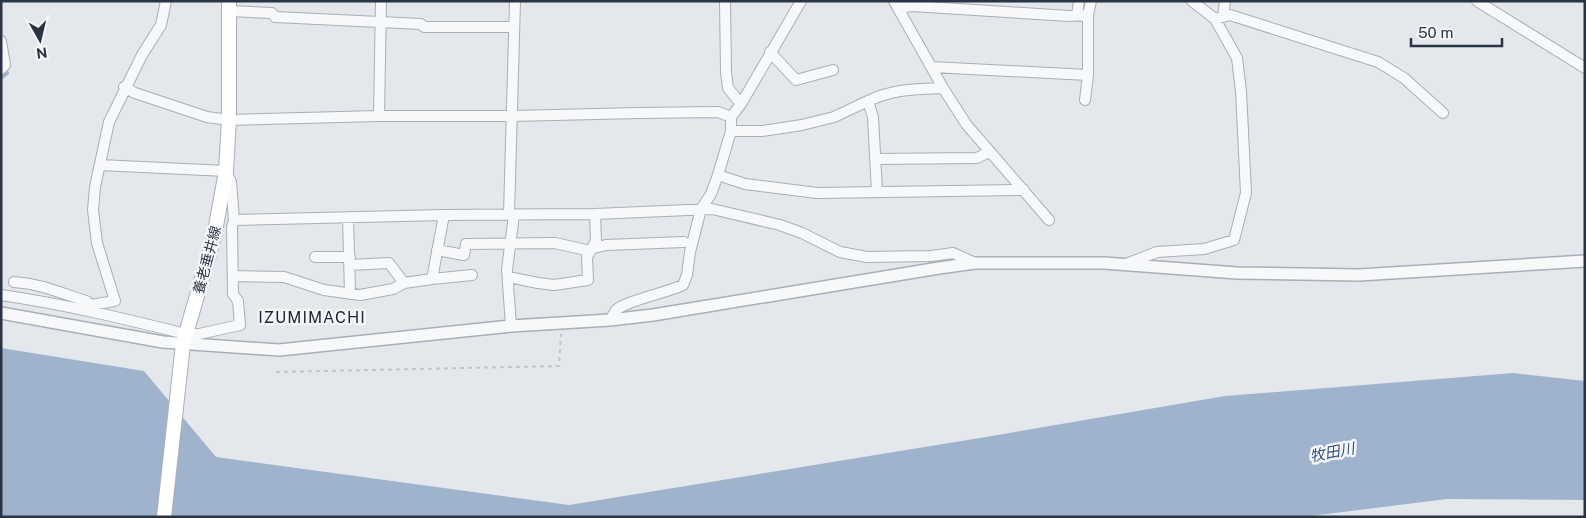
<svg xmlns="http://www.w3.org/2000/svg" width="1586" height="518" viewBox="0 0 1586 518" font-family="'Public Sans','Noto Sans JP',sans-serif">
	<rect width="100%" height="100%" fill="#e4e7ec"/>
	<!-- water -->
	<path fill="#9fb4cc" d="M1,348l143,23 72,86 353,48 417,-68 239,-41 288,-23 72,8v119l-138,-1 -144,18h-1302z"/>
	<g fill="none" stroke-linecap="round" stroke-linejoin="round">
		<!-- stream -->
		<path stroke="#9fb4cc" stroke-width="4" d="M1,78l6,-5"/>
		<!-- minor casing -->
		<g stroke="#a9aeb7" stroke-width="12">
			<path id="minor" d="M725,1l1,71 2,16 13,16
				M1477,1l108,67
				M898,8l14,-2 157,10 19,-1
				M229,11l43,2 3,4 146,7 3,3h90
				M1077,15l2,-14
				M1223,17l2,-16
				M1215,19l15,-4 148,47 26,16 39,35
				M1,41l4,24 -4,4
				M770,52l26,28 37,-10
				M932,67l156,8
				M124,87l11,6 72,24 22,3 150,-4h133l126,-3 80,-1 13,5
				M943,88l23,36 83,96
				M1085,100l3,-25v-60l3,-14
				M868,101c25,-12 47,-12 75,-13l-49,-87
				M379,116l2,-115
				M731,131h31l40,-6 32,-8 34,-16 5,16 4,75
				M875,159l102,-1 12,-6
				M100,165l126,6 5,11 3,38 210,-5 151,-1 117,-5 68,16 22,8 38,19 27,5 64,-1 22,-3 22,10
				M718,175l27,9 72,9 207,-3
				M509,214l6,-213
				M444,215l-12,64 40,-4
				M348,217l2,77
				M437,250l27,5 2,-11 89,-1 31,7 20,-5 78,-3
				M315,257h35
				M1126,264l31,-12 47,-3 30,-9 12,-47 -5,-102 -4,-33 -22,-39 -23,-18
				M350,265l39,-2 15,20 28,-4
				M233,276l51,1 40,13 36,5 33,-6 11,-6
				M508,277l30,6 16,2 34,-5 -1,-23 9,-16 -1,-27
				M14,282c28,2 46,11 72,19l5,4
				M1,295c63,9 124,24 185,39h13l41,-9 -2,-24 -5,-7 -1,-67 2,-7
				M89,311l2,-6 24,-4 -18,-58 -4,-33 2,-23 14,-65 33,-67 19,-30 5,-24
				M610,320c2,-3 4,-7 6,-10 12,-10 50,-17 67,-25l4,-10 3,-23 11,-43 10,-15 7,-19 13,-44v-14l10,-13 60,-103
				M511,326l-4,-56 7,-55"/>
		</g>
		<!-- tertiary casing -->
		<g stroke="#a9aeb7" stroke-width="14">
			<path id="tertiary" d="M1,313l162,29 116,8 232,-24 99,-6 43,-5 286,-47 36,-5h129l133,10 122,2 226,-14"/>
		</g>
		<!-- secondary casing -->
		<g stroke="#a9aeb7" stroke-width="16">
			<path id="secondary" d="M164,517l19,-173 31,-107 12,-66 3,-51v-119"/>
		</g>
		<!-- path -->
		<path stroke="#c2c5cb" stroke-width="2" stroke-dasharray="4 4" stroke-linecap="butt" d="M276,372l283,-6 2,-32"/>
		<!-- minor -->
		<use href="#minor" stroke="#f7f8fa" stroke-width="10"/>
		<!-- tertiary -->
		<use href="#tertiary" stroke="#f7f8fa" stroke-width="11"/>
		<!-- secondary -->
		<use href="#secondary" stroke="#fff" stroke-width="14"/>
	</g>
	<g text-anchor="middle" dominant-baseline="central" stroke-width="5" stroke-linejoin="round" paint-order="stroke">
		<!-- street labels -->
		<g font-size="14" fill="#2b3445" stroke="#f4f6f9">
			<text transform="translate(207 260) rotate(-75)">養老垂井線</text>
		</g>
		<!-- water labels -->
		<g font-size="15" font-style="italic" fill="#34527a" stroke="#f4f6f9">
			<text transform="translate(1332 452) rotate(-11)">牧田川</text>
		</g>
		<!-- quarter labels -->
		<g font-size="16" letter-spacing="1" fill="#1d2536" stroke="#f4f6f9">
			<text x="312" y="317">IZUMIMACHI</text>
		</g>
	</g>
	<!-- border -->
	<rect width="1586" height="518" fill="none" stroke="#2b3445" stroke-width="5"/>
	<!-- north arrow -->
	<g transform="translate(40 40) rotate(172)" stroke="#f4f6f9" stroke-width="4" paint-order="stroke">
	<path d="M0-4L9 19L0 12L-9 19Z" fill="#2b3445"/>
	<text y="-8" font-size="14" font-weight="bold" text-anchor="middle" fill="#2b3445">N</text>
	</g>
	<!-- scale -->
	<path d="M1411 38v8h91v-8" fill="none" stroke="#2b3445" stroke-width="2.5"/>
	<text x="1418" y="38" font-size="15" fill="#2b3445" stroke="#f4f6f9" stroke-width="4" paint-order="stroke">50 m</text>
</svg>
